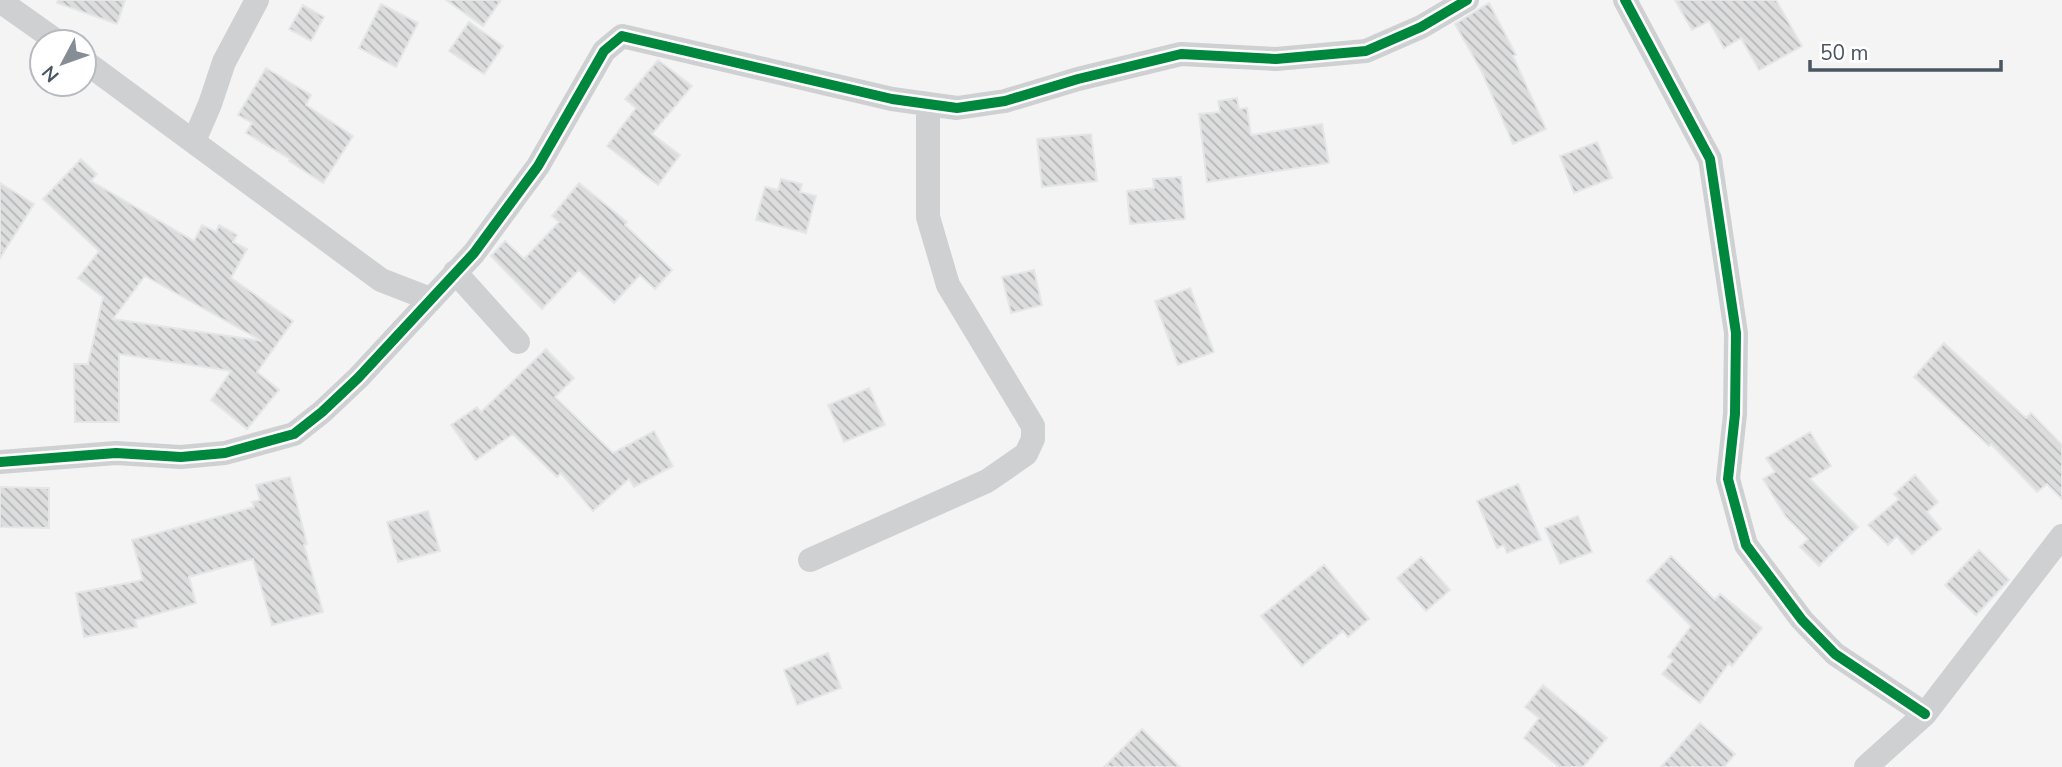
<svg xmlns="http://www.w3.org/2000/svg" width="2062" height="767" viewBox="0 0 2062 767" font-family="'Nunito Sans',sans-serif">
	<defs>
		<pattern id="building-back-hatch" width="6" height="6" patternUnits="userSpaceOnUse" patternTransform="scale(1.75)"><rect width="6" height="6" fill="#ddddde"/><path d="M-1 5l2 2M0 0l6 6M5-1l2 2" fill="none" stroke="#b5b6b7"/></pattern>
	</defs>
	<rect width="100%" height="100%" fill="#f4f4f4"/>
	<!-- building -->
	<path fill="url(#building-back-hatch)" stroke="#e5e6e7" stroke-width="2" fill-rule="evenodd" d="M58,0h67l-8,24 -60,-21z
		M446,0h55l-18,26z
		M1675,0h101l26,46 -43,24 -18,-32 -17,10 -15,-27 -17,9z
		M1489,3l27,52 -3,1 33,73 -33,15 -31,-72 -27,-48z
		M381,4l37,19 -22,44 -37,-19z
		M303,5l21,12 -13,24 -22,-12z
		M469,22l34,24 -19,28 -35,-23z
		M658,60l34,26 -40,48 28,21 -22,30 -51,-39 29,-38 -11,-9z
		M266,68l45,27 -5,10 47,31 -30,47 -34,-22 1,-2 -44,-26 6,-10 -14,-8z
		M1237,98l2,11 8,-1 4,27 71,-11 7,39 -122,19 -8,-68 21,-2 -2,-11z
		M1091,134l6,47 -55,6 -5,-48z
		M1597,142l15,36 -38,15 -14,-37z
		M81,159l16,15 -6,7 103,60 8,-16 14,7 3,-7 18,10 -4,7 14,7 -16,29 62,43 -36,51 22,18 -32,39 -36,-29 20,-29 -112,-17v68h-44l-1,-58h14l15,-67 -25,-19 21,-27 -56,-52zM145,276l117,65 -149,-22z
		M1181,177l4,42 -55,5 -3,-33 27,-3 -1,-9z
		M781,179l21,5 -2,8 16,4 -10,37 -50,-13 9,-33 13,3z
		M0,183l34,21 -34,54z
		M579,183l48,39 -2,3 47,45 -17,19 -15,-14 -26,28 -35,-33 -37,39 -51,-53 14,-15 19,18 35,-37 -7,-6z
		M1034,270l8,35 -31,8 -9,-36z
		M1190,288l24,64 -36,13 -23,-64z
		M1944,343l82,75 5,-5 31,32v54l-15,-15 -10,8 -46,-48 -2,2 -75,-69z
		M546,349l28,29 -19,19 58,56 41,-22 19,35 -39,21 -5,-8 -36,32 -32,-38 -4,4 -44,-43 -37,26 -25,-35 26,-18 4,5z
		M869,388l16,37 -41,17 -16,-37z
		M1810,432l21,34 -21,13 48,48 -39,39 -19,-19 8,-8 -22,-22 -23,-38 12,-7 -9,-14z
		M1915,475l23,27 -11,10 14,17 -29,25 -15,-18 -9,9 -20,-20 31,-26 -5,-5z
		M290,477l17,67 -3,1 19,67 -51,13 -19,-66 -64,18 7,26 -61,17 2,7 -53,10 -8,-44 67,-13 -11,-40 122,-33 -2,-5 8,-2 -4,-15z
		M1518,484l23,56 -34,13 -3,-8 -7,3 -20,-47z
		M0,487l49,1v40l-49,-1z
		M428,511l12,40 -42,11 -11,-40z
		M1578,516l14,36 -32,12 -15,-36z
		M1979,550l30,30 -33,35 -31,-30z
		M1671,556l44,44 5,-6 42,34 -30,38 -3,-3 -29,40 -38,-29 11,-14 -5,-3 23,-31 -44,-45z
		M1421,557l29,33 -24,21 -29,-33z
		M1324,565l45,54 -21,18 -5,-6 -41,35 -41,-50z
		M828,653l13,35 -44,17 -13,-35z
		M1543,685l64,53 -24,29h-24l-35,-29 15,-20 -14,-11z
		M1700,723l35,31 -11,13h-63z
		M1142,729l38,38h-76z"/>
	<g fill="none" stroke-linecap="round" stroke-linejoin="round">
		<!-- minor -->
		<path stroke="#ced0d2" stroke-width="24" d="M1625,0l85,159 26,174 -1,81 -7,65 18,66 56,75 33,34 90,60
			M0,1l58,41
			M84,61l297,219 49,19
			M194,141l16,-37 14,-42 33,-62
			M455,272l63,70
			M0,462l116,-9 65,4 44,-4 69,-19 28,-22 36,-34 116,-125 64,-87 66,-115 18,-15 270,63 65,9 48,-7 73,-22 103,-25 95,5 90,-8 55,-24 46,-27
			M810,560l177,-79 39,-27 7,-15v-13l-85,-141 -20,-68v-113
			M1866,767l59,-53 137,-178"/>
		<!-- cycleway casing -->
		<g stroke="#fff" stroke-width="15">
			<path id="cycleway" d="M1625,0l85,159 26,174 -1,81 -7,65 18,66 56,75 33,34 90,60
				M0,462l116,-9 65,4 44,-4 69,-19 28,-22 36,-34 116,-125 64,-87 66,-115 18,-15 270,63 65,9 48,-7 73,-22 103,-25 95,5 90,-8 55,-24 46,-27"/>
		</g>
		<!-- cycleway -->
		<use href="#cycleway" stroke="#00873e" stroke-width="10"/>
	</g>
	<!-- north arrow -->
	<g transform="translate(63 63) rotate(229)"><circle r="33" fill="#ffffff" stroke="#b7bbc0" stroke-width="2"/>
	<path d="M0-5L12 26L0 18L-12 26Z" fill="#868d94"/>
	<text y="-10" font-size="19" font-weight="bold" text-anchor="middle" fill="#4a5661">N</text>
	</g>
	<!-- scale -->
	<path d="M1810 60v10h191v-10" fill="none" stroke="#4a5661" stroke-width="3.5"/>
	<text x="1820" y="60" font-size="21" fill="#4a5661" stroke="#ffffff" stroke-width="5" paint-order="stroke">50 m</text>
</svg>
